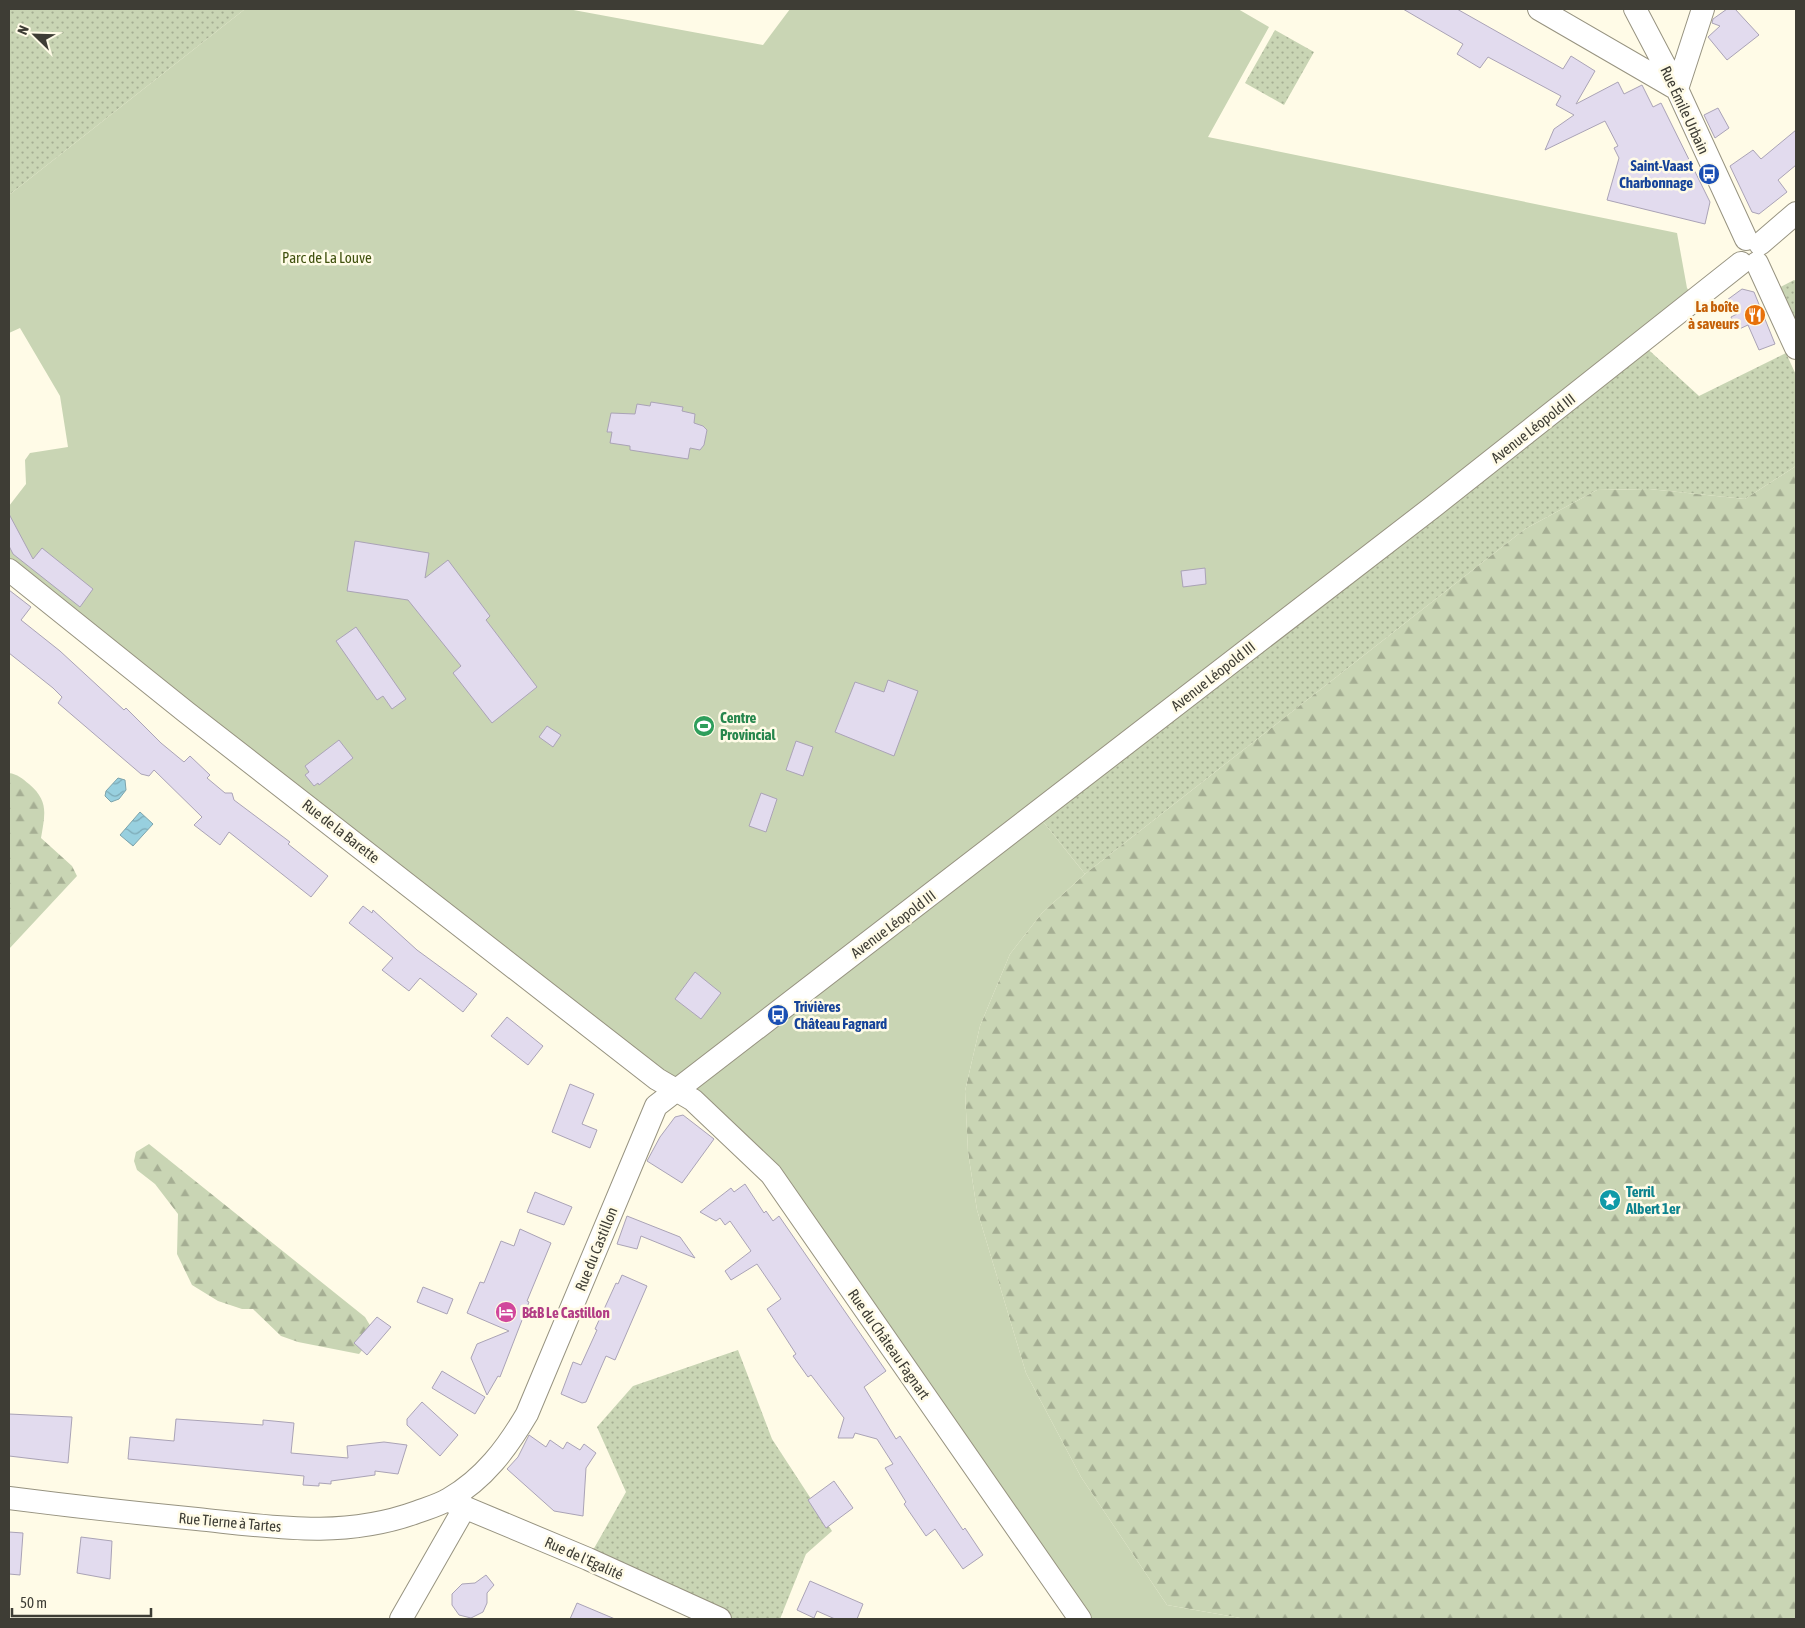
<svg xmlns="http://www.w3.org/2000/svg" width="1805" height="1628" viewBox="0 0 1805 1628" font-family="'Asap Condensed',sans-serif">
	<defs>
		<pattern id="grass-dots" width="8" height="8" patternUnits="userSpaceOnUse" patternTransform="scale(1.25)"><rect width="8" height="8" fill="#c9d5b4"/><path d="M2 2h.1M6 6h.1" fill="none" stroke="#a5ae93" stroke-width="1.8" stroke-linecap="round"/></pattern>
		<pattern id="forest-firs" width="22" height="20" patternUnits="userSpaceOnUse" patternTransform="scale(1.25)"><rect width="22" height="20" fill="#c9d5b4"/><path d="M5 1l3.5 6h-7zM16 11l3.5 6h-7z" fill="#a5ae93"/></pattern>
		<pattern id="water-waves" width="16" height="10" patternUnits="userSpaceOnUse" patternTransform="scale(1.25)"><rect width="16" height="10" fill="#98d0df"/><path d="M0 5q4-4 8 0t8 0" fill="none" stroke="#7daab6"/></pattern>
	</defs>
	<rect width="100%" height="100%" fill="#fffbe7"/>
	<!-- grass -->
	<path fill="url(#grass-dots)" d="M9,9h236l-236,186z
		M1275,30l39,22 -30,53 -39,-22z
		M1794,280l2,1v67l-25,-56z
		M1640,342l59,54 87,-43 10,22v91l-51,33 -96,-10 -52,1 -72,39 -440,345 -48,-60z
		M738,1350l34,89 60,92 -26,23 -26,65h-60l-132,-60 38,-67 -29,-65 36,-41z"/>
	<!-- forest -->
	<path fill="url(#forest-firs)" d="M1796,466v1153h-550l-79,-14 -86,-128 -55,-104 -49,-163 -9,-58 -3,-61 15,-65 30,-72 32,-41 43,-39 440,-345 72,-39 52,-1 96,10z
		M9,773c8,1 14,6 20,11 20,17 16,30 12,54l31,28 5,10 -68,73z
		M149,1144l216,173 6,10 -3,16 -9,11 -61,-12 -17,-6 -28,-27h-11l-24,-8 -26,-16 -15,-31 1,-40 -23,-30 -18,-14 -3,-9 2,-9z"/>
	<!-- park -->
	<path fill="#c9d5b4" d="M245,9h323l195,36 27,-36h448l31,18 -61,110 469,96 10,55 8,11 -658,515 48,60 -43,39 -32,41 -30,72 -15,65 3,61 9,58 49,163 55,104 86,128 79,14h-166l-309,-445 -762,-604v-64l17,-22 -1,-24 5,-7 38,-6 -8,-51 -40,-68 -11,5v-138z"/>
	<!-- water -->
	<path fill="url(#water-waves)" stroke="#7da4ac" d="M118,778l7,2 1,10 -7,9 -8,3 -6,-6 1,-5z
		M140,812l13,12 -20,22 -13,-11z"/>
	<!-- building -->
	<path fill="#e2dbee" stroke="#aaa3b6" d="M1403,9h54l106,60 8,-13 24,15 -19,33 42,-22 6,12 18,-9 11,22 8,-4 49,99 -5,22 -98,-24 12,-42 -5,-10 4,-2 -13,-25 -60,29 9,-21 20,-14 -18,-10 5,-9 -73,-39 -8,11 -23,-14 6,-10z
		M1727,9h8l24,26 -32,25 -19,-23 12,-11 -8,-3 1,-4z
		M1718,108l11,20 -14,10 -11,-23z
		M1796,130v35l-18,15 9,12 -28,22 -7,-2 -22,-46 23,-16 8,9z
		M1742,289l12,3 21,52 -16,6 -11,-25 -11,5 -6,-13 6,-3 -10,-14z
		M651,402l32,5 -1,4 13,3 -1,9 9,3 4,4 -3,15 -4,5 -10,-2 -2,11 -58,-9v-4l-20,-3 2,-11h-5l4,-19 24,1 2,-10 13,2z
		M9,514l24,45 9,-11 51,41 -13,18 -67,-53 -4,-8z
		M355,541l74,12 -4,25 23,-18 42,56 -4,4 51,67 -45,36 -39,-50 8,-7 -53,-66 -61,-9z
		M1205,568l1,16 -23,3 -2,-16z
		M9,590l22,17 -10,13 39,31 64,59 2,-2 35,35 23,19 6,-6 20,19 -3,3 18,15h7l2,7 56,42 -2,2 40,32 -17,21 -82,-65 -9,13 -26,-20 8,-8 -48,-47 -5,6 -8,-2 -83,-71 4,-6 -9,-9 -44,-35z
		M356,627l50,72 -14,10 -9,-13 -6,4 -41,-59z
		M888,680l30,11 -24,65 -59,-24 20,-50 29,10z
		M547,726l14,9 -8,12 -14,-10z
		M339,740l14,18 -34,27 -1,-2 -4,3 -9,-11 4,-3 -4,-6z
		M796,741l17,6 -10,29 -17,-6z
		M761,793l16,6 -11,33 -17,-6z
		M363,906l9,7 1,-3 44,40 60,44 -14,18 -43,-34 -11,13 -27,-21 11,-12 -44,-35z
		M695,972l26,21 -20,26 -26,-20z
		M507,1017l36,29 -15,19 -37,-29z
		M570,1084l24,10 -12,30 15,6 -7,18 -38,-16z
		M683,1115l31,24 -32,44 -35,-22 13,-24 15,-20z
		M745,1184l19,29 2,-2 7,10 6,-5 107,155 -22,16 32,52 4,-3 63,94 2,-2 18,27 -20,14 -28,-40 -9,7 -22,-32 2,-2 -21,-34 8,-4 -16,-25 -22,-6 -2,5h-15l6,-20 -33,-43 -3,2 -15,-21 3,-2 -29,-45 14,-10 -24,-35 -26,16 -6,-9 26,-20 -21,-30 -5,4 -5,-7 -4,3 -16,-9 31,-24 3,4z
		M535,1192l37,15 -8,18 -37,-13z
		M627,1216l53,21 15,21 -54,-22 -4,13 -20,-5z
		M520,1229l31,14 -24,58 2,1 -29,75 -2,-1 -11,19 -16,-37 6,-14 32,-13 -42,-18 13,-31 4,1 17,-42 13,5z
		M622,1275l25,11 -32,74 -9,-4 -20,46 -4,1 -21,-9 12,-32 8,3 16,-35 -2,-1 21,-46 2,1z
		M423,1287l30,12 -6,15 -30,-12z
		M377,1317l14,10 -24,28 -13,-12z
		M442,1371l43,26 -10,17 -43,-26z
		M422,1402l36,33 -18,21 -33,-31v-6z
		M9,1414l63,3 -4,46 -59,-7z
		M176,1419l87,6v-5l31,3 -3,30 57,5 -1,-12 37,-4 23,3 -9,29 -23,-3v4l-44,6v3l-12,-1v3l-16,-1 1,-9 -176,-17 2,-22 44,4z
		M529,1435l17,12 4,-7 13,9 4,-7 13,8 4,-6 12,9 -10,15 -3,48 -29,-5 -47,-42 11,-12z
		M834,1481l19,27 -27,20 -18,-28z
		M9,1532l14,1 -3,42 -11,-1z
		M81,1537l31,4 -2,38 -33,-6z
		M486,1575l8,10 -7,8v10l-4,9 -12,6 -12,-3 -7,-10v-11l10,-10 13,-1z
		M810,1581l53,23 -6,15h-22l-18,-8 -3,7 -17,-8z
		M577,1603l38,16h-45z"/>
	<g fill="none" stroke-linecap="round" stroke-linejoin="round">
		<!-- minor casing -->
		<g stroke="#979380" stroke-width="24">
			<path id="minor" d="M1539,9l138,80
				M1635,9l42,80 69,150
				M1677,89l26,-80
				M1760,244l36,-31
				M1757,263l39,85
				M9,570l177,142 471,367 36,21 78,74 309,445
				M9,1498c62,8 125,15 188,21 77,8 146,20 220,-7 11,-4 22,-7 32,-13 35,-20 58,-51 78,-85l129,-308 778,-600 307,-243
				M447,1500l141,59 132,60
				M401,1619l64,-112"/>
		</g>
		<!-- minor -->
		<use href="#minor" stroke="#fff" stroke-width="22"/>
	</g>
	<!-- icons -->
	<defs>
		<g id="bus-disc" transform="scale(1.125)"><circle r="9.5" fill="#1a4fb4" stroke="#fffbe7"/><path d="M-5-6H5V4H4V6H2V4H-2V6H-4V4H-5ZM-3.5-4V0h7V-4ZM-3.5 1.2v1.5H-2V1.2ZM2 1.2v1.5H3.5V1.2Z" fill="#fff"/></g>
		<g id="restaurant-disc" transform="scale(1.125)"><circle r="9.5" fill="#e8710a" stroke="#fffbe7"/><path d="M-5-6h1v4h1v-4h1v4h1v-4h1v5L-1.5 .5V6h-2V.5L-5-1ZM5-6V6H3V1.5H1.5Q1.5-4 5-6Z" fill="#fff"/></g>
		<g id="stadium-disc" transform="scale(1.125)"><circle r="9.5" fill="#2e9e5b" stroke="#fffbe7"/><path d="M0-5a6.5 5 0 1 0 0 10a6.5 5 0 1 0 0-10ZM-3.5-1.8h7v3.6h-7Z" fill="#fff"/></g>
		<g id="sight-disc" transform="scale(1.125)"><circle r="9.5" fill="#0f9aa8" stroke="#fffbe7"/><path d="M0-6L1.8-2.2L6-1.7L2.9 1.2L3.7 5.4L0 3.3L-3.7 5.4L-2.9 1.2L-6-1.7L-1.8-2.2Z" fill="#fff"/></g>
		<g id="hotel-disc" transform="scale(1.125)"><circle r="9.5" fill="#d1479c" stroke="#fffbe7"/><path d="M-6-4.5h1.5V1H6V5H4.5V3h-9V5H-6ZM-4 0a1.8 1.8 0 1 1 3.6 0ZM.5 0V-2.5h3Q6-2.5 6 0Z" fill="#fff"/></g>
	</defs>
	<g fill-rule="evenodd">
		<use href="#bus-disc" x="1709" y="174"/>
		<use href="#restaurant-disc" x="1755" y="315"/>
		<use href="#stadium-disc" x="704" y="726"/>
		<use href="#bus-disc" x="778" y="1015"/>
		<use href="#sight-disc" x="1610" y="1200"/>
		<use href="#hotel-disc" x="506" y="1312"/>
	</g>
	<g text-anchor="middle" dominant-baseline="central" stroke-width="5" stroke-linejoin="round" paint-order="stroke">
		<!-- street labels -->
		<g font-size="15" fill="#3e3d35" stroke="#fffbe7">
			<text transform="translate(1685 110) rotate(65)">Rue Émile Urbain</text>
			<text transform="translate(1533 428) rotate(-38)">Avenue Léopold III</text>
			<text transform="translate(1213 676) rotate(-38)">Avenue Léopold III</text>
			<text transform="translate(341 831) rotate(38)">Rue de la Barette</text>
			<text transform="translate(893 924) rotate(-37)">Avenue Léopold III</text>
			<text transform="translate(596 1249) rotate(-68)">Rue du Castillon</text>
			<text transform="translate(889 1344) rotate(55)">Rue du Château Fagnart</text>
			<text transform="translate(230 1522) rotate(5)">Rue Tierne à Tartes</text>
			<text transform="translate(584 1558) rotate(24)">Rue de l'Egalité</text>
		</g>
		<!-- transit labels -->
		<g font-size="15" font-weight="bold" fill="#164399" stroke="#fffbe7" text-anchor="end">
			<text x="1693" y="165">Saint-Vaast<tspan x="1693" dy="17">Charbonnage</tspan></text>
			<text x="794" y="1006" text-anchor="start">Trivières<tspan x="794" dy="17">Château Fagnard</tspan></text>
		</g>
		<!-- park labels -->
		<g font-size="15" fill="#41520f" stroke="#fffbe7">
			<text x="327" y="257">Parc de La Louve</text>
		</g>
		<!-- food labels -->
		<g font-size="15" font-weight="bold" fill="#c56008" stroke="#fffbe7" text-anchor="end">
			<text x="1739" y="306">La boîte<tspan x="1739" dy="17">à saveurs</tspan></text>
		</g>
		<!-- leisure labels -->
		<g font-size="15" font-weight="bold" fill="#27864d" stroke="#fffbe7" text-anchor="start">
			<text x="720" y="717">Centre<tspan x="720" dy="17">Provincial</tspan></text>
		</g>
		<!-- culture labels -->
		<g font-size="15" font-weight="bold" fill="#0d838f" stroke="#fffbe7" text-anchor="start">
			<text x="1626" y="1191">Terril<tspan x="1626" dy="17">Albert 1er</tspan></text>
		</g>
		<!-- hotel labels -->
		<g font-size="15" font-weight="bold" fill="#b23c85" stroke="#fffbe7" text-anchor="start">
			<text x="522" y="1312">B&amp;B Le Castillon</text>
		</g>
	</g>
	<!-- border -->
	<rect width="1805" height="1628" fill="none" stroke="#3e3d35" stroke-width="20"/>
	<!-- north arrow -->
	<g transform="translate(35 35) rotate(293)" stroke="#fffbe7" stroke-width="4" paint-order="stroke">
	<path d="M0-4L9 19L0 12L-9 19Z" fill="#3e3d35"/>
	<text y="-8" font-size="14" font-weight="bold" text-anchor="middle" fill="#3e3d35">N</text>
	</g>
	<!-- scale -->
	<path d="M12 1608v8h139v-8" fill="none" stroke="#3e3d35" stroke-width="2.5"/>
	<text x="20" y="1608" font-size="15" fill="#3e3d35" stroke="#fffbe7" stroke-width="4" paint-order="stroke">50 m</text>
</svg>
